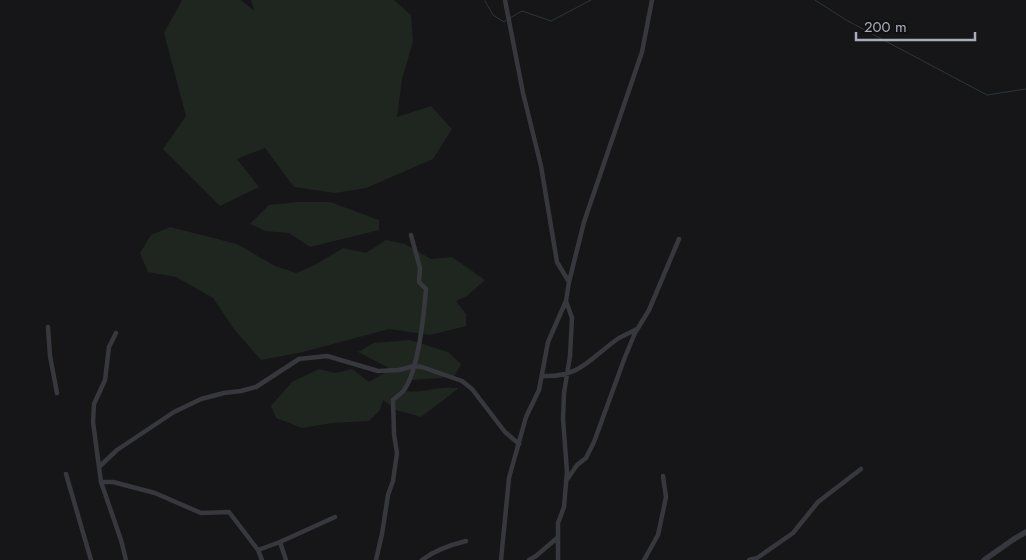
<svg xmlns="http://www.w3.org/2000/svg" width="1026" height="560" viewBox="0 0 1026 560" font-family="Jost,sans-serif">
	<rect width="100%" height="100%" fill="#161618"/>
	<!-- green -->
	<path fill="#1e261f" d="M182,0h59l13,11 -3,-11h143l17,15 2,27 -11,37 -5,38 34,-11 21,23 -19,30 -67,29 -31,5 -41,-6 -29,-39 -28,11 22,28 -39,19 -57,-57 23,-33 -22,-83z
		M298,202h32l49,18v10l-69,17 -21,-14 -24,-2 -15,-7 19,-19z
		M170,227l67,17 38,22 21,7 19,-8 28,-17 23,5 20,-13 19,4 26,15 21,-2 33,23 -18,16 -11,5 10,13v12l-36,9 -41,-6 -86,23 -42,8 -27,-31 -21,-31 -37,-21 -28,-5 -8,-19 11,-18z
		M410,340l38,12 13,12 -7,13 -43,3 -8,11c20,3 35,-6 56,-3l-38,29 -25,-7 -13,-10 -3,10 -11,11 -37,2 -30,5 -26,-10 -5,-12 21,-24 27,-13 16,4 17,-4 17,13 22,-13 -33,-17 16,-9z"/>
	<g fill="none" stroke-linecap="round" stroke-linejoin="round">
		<!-- stream -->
		<path stroke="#2c353c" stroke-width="1" d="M815,0l31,20 141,75 39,-6
			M485,1l8,14 11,7 2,-2
			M510,18l12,-7 29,10 40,-21"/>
		<!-- minor -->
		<path stroke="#37383d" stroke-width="4.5" d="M505,0l18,93 18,73 16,96 12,20
			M48,327l2,29 7,37
			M116,333l-7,14 -4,33 -11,24 -1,18 8,60 20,58 5,20
			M542,376c39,2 49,-19 77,-38 6,-3 12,-6 18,-9
			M99,467l18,-17 57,-38 27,-13 23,-6 17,-2 15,-4 43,-28 28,-3 51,15 21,-1 15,-4 8,1 40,14 10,8 33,43 14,12
			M66,474l25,86
			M566,481l11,-16 9,-7 8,-16 31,-85 10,-24 14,-23 30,-71
			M101,482h12l42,11 46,20 28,-1 29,38 4,10
			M280,542l6,18
			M258,550l22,-8 55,-25
			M376,560l6,-26 6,-39 5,-14 4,-28 -3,-19 -1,-34c3,-3 8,-6 11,-10 14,-19 20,-77 22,-101l-7,-7 1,-14 -9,-33
			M422,560c13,-10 28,-15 44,-19
			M501,560l8,-82 17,-61 13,-27 9,-48 18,-41 3,-19 15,-60 58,-170 10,-52
			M529,560l7,-4 21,-18
			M558,560v-37l6,-16 3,-35 -4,-53 1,-26 6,-37 2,-38 -6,-17
			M644,560l14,-25 8,-38 -3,-21
			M749,560l8,-2 36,-25 25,-31 43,-33"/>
		<!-- tertiary -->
		<path stroke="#37383d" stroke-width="5.5" d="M984,560l30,-21 12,-7"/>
	</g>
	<!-- scale -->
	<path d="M856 32v8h119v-8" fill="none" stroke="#a8adb8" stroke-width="2.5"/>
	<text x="864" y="32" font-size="15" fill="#a8adb8" stroke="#111113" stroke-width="4" paint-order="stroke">200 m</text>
</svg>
